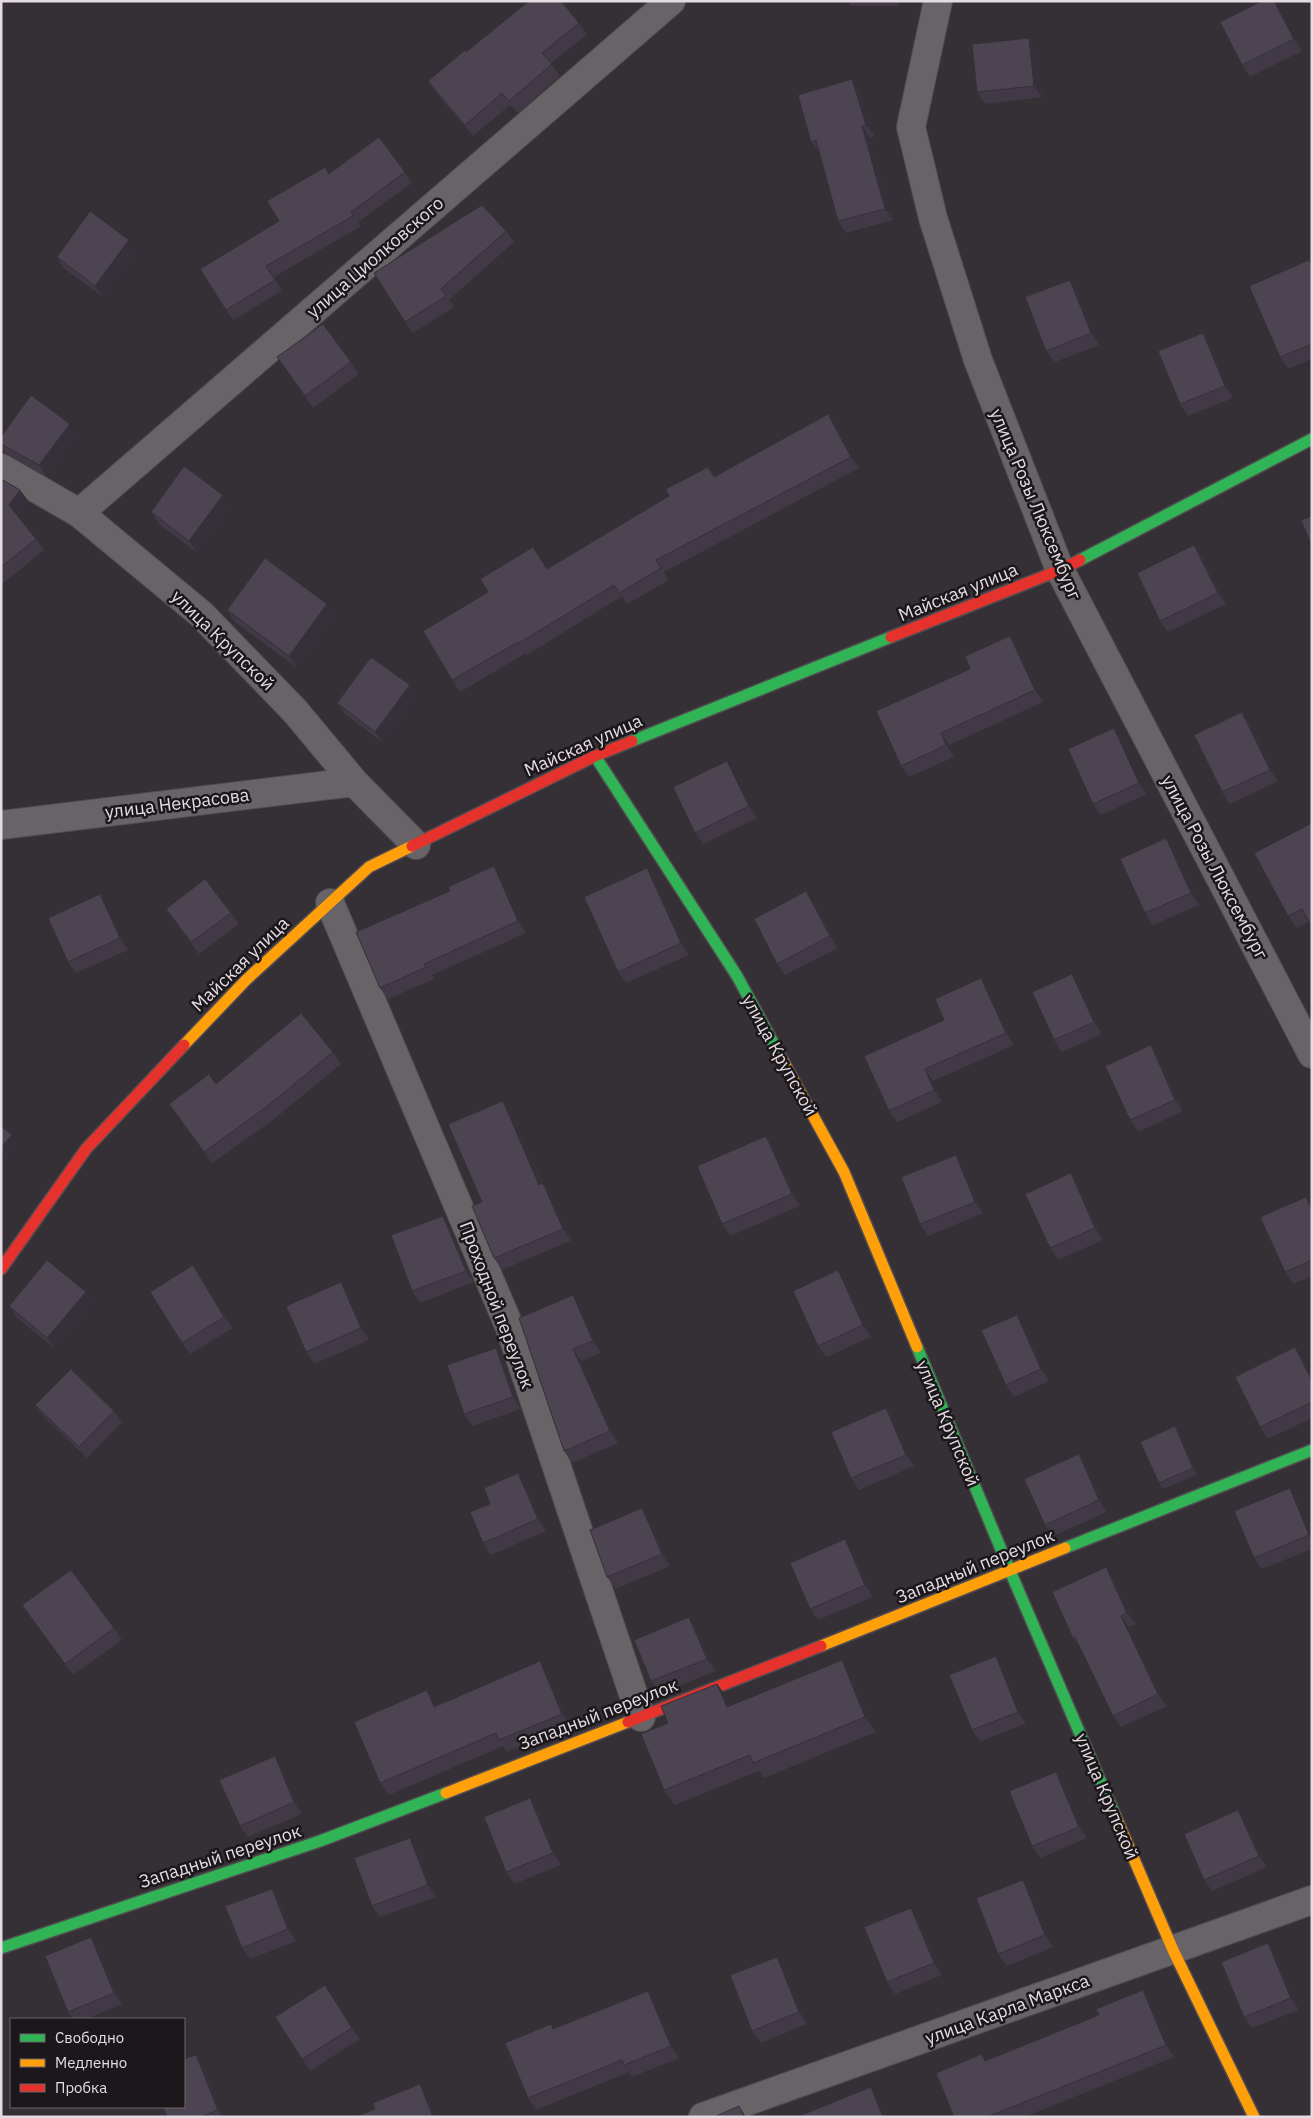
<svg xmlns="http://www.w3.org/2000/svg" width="1313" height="2118" viewBox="0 0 1313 2118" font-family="'IBM Plex Sans',sans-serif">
	<rect width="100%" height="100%" fill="#353035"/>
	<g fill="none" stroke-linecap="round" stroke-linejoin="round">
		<!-- street casing -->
		<g stroke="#514c50" stroke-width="30">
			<path id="street" d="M938,1l-27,126 22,91 45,142 82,210 252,484
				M1,468l78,45 122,101 94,97 59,71 62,63
				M79,513l592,-512
				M1,825l353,-43
				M330,903l180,425 131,389
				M703,2117l609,-217"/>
		</g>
		<!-- fast casing -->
		<g stroke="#514c50" stroke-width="14">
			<path id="fast" d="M1080,560l232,-121
				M632,741l259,-104
				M595,756l142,220 46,85
				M917,1347l93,224 105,244
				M1065,1548l247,-98
				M1,1948l319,-107 126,-48"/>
		</g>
		<!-- slow casing -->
		<g stroke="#514c50" stroke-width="14">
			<path id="slow" d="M184,1045l62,-65 123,-113 43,-21
				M783,1061l61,111 73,175
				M821,1646l244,-98
				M446,1793l182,-71
				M1115,1815l58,135 81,167"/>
		</g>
		<!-- jam casing -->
		<g stroke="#514c50" stroke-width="14">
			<path id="jam" d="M891,637l169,-67 20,-10
				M412,846l183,-90 37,-15
				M1,1269l85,-120 98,-104
				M628,1722l193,-76"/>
		</g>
		<!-- street -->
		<use href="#street" stroke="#686367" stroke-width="28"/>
		<!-- fast -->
		<use href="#fast" stroke="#30b455" stroke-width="11"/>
		<!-- slow -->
		<use href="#slow" stroke="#ff9f0a" stroke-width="11"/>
		<!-- jam -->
		<use href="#jam" stroke="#e5322d" stroke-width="11"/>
	</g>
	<!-- wall -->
	<path fill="#413a46" d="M848,1h51v5h-48z
		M1262,1h13l4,7 23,43 -52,26 -8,-12z
		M579,23l8,12 -36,28 9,13 -42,37 -8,-8 -37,31 -37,-43 -8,-12 38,-29z
		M1029,38l8,12 5,47 -57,7 -8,-12z
		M860,90l15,46 -5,2 23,82 -47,13 -8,-12 -19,-69 -8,-10z
		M379,137l33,46 -54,39 3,4 -87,51 8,14 -49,29 -7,-10 53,-89 50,-48z
		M506,231l8,11 -65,58 5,7 -41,26 -8,-11z
		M137,252l-34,45 -38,-28 -8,-12z
		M1312,264v95l-24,10 -8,-12z
		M1070,280l8,11 21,54 -44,17 -9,-11z
		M1203,333l8,12 22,53 -45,18 -8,-12z
		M277,357l74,5 8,12 -46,34z
		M828,414l9,12 22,42 -195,104 5,8 -42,24 -5,-8 -95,59 -1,-2 -66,39 -8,-12 36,-88 45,-45 14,22 122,-73 39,-29 7,9z
		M78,435l-31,42 -41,-23 -5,-7v-10z
		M1,479l19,11 9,12 -11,14 18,23 8,11 -43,35z
		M232,506l-35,47 -38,-29 -8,-12z
		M1194,545l8,11 24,48 -58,28 -8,-11z
		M327,604l8,11 -38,53 -62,-46 -8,-12z
		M1010,636l8,12 25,54 -94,43 5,12 -45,20 -8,-11 69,-97z
		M418,697l-35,46 -38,-29 -8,-11z
		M1242,712l8,12 28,57 -48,23 -8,-12z
		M1114,728l8,12 25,54 -46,21 -8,-11z
		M727,761l8,12 22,45 -54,26 -8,-11z
		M1312,823l-3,98 -12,7 -9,-12z
		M1166,838l8,12 25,55 -46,20 -8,-12z
		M494,866l8,12 24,55 -94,42 2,4 -46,20 -8,-11 70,-97z
		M655,880l34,75 -63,28 -8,-11z
		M100,894l8,12 20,44 -52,23 -8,-11z
		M815,903l23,45 -53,27 -8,-11z
		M166,909l65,4 8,11 -40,30z
		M1080,985l22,49 -40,18 -8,-12z
		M989,990l25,55 -81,36 9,21 -45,20 -8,-11 55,-91z
		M1151,1045l8,12 24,54 -45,21 -8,-12z
		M333,1052l8,12 -68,56 -61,43 -35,-48 39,-31z
		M503,1101l9,12 30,70 9,11 21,46 -70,30 -8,-12 -12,-56z
		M774,1148l26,58 -70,30 -8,-12z
		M964,1167l19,46 -55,23 -8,-12z
		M1079,1185l24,55 -45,20 -8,-12z
		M1312,1205v71l-19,8 -8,-12z
		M451,1228l23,54 -54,21 -8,-12z
		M838,1270l9,12 24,55 -45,20 -8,-11z
		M201,1277l32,51 -43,26 -8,-11z
		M341,1282l8,12 20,46 -55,24 -8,-12z
		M86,1292l8,11 -38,46 -39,-31 -8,-12z
		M581,1306l20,47 -20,8 37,82 -46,20 -8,-12 -45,-133z
		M1025,1326l24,55 -35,16 -8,-12z
		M1295,1347l8,12 9,17v42l-44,21 -8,-12z
		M504,1360l17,49 -49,17 -8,-12z
		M35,1405l79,6 8,11 -35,36 -43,-41z
		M886,1408l8,12 20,46 -55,24 -8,-12z
		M1179,1432l19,42 -35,15 -4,-6z
		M1079,1454l8,12 20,46 -54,24 -8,-11z
		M527,1484l19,47 -55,24 -8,-12 7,-39z
		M1290,1488l8,12 14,34v15l-50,20 -8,-11z
		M651,1519l19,47 -54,23 -9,-12z
		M853,1550l20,47 -55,23 -8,-11z
		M1106,1567l8,12 22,45 -7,3 38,79 -46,21 -8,-11 -32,-67 -8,-11z
		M30,1617l84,11 8,12 -49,35z
		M697,1628l19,43 -56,22 -9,-12z
		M540,1661l8,12 23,53 -64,26 -4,-6 -114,49 -9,-12 55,-81 2,4z
		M1004,1667l22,56 -46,19 -8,-12z
		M853,1676l23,56 -112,46 -5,-7 -84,34 -11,-15 4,-67 49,-39 11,15 3,7z
		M275,1756l8,12 19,46 -54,23 -8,-11z
		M1064,1783l23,55 -47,20 -8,-12z
		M538,1810l23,55 -47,19 -8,-12z
		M1238,1810l8,11 21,46 -55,24 -8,-11z
		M418,1849l18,48 -56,20 -8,-11z
		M1023,1880l8,12 22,55 -46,19 -9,-12z
		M272,1889l8,11 16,41 -46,18 -8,-11z
		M919,1920l23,55 -47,19 -8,-12z
		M1268,1943l8,11 23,56 -47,18 -8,-11z
		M99,1949l23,55 -36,15h-13l-5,-7z
		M777,1957l8,11 22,56 -46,19 -9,-12z
		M325,1985l35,54 -50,32 -8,-12z
		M648,1991l8,11 23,56 -47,19 -3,-5 -93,38 -8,-12 27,-70z
		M1151,2002l23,55 -150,60h-70l33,-57z
		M196,2055l8,11 20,51h-57z"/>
	<!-- shaded-wall -->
	<path fill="#353039" d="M1274,1h1l4,7 23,43 -8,-12z
		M1029,38l8,12 5,47 -8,-11z
		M852,79l8,11 15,46 -9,-11z
		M862,126l8,12 23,82 -8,-11z
		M129,240l8,12 -34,45 -8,-11z
		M266,266l8,11 8,14 -7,-11z
		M1070,280l8,11 21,54 -8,-12z
		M1203,333l8,12 22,53 -8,-12z
		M828,414l9,12 22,42 -8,-11z
		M70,424l8,11 -31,42 -8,-12z
		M20,490l9,12 -11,15 -9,-12z
		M223,495l9,11 -35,47 -8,-12z
		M1194,545l8,11 24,48 -8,-11z
		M327,604l8,11 -38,53 -8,-12z
		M1010,636l8,12 25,54 -8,-12z
		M410,685l8,12 -35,46 -8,-11z
		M1242,712l8,12 28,57 -8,-11z
		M1114,728l8,12 25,54 -8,-11z
		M941,733l8,12 5,12 -8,-12z
		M727,761l8,12 22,45 -8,-12z
		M1166,838l8,12 25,55 -8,-12z
		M494,866l8,12 24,55 -8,-12z
		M647,868l8,12 34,75 -8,-12z
		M806,891l9,12 23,45 -8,-12z
		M100,894l8,12 20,44 -8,-12z
		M1072,974l8,11 22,49 -8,-12z
		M981,978l8,12 25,55 -8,-12z
		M1151,1045l8,12 24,54 -8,-11z
		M925,1069l8,12 9,21 -8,-12z
		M503,1101l9,12 35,83 -8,-11z
		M12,1135l8,11 -19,22v-21z
		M766,1136l8,12 26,58 -8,-12z
		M956,1155l8,12 19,46 -8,-11z
		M1071,1173l8,12 24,55 -8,-12z
		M543,1183l8,11 21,46 -9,-11z
		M1306,1197l6,8v5z
		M443,1216l8,12 23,54 -8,-11z
		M193,1265l8,12 32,51 -9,-11z
		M838,1270l9,12 24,55 -8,-12z
		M341,1282l8,12 20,46 -8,-12z
		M86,1292l8,11 -38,46 -9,-11z
		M573,1295l8,11 20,47 -8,-12z
		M1017,1315l8,11 24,55 -8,-12z
		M1295,1347l8,12 9,17v5z
		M496,1348l8,12 17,49 -8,-12z
		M573,1349l8,12 37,82 -8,-12z
		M886,1408l8,12 20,46 -8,-11z
		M1175,1426l4,6 19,42 -5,-6z
		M1079,1454l8,12 20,46 -8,-12z
		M518,1473l9,11 19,47 -8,-12z
		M1290,1488l8,12 14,34v5l-3,-4z
		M642,1508l9,11 19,47 -8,-12z
		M845,1539l8,11 20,47 -8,-12z
		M1106,1567l8,12 22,45 -9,-11z
		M1121,1616l8,11 38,79 -9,-12z
		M689,1617l8,11 19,43 -9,-12z
		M996,1656l8,11 22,56 -8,-11z
		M842,1660l11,16 23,56 -11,-15z
		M540,1661l8,12 23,53 -9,-12z
		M717,1684l11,15 10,23 -11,-15z
		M427,1690l8,12 7,17 -8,-12z
		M275,1756l8,12 19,46 -8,-12z
		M1056,1772l8,11 23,55 -8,-11z
		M530,1798l8,12 23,55 -8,-12z
		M1238,1810l8,11 21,46 -8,-11z
		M410,1838l8,11 18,48 -8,-12z
		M1023,1880l8,12 22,55 -8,-12z
		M272,1889l8,11 16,41 -8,-12z
		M911,1908l8,12 23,55 -8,-12z
		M91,1937l8,12 23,55 -8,-11z
		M1268,1943l8,11 23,56 -8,-12z
		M777,1957l8,11 22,56 -8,-12z
		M325,1985l8,12 27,42 -8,-11z
		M1143,1990l8,12 23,55 -8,-12z
		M648,1991l8,11 23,56 -8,-12z
		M196,2055l8,11 20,51h-1l-5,-7z
		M420,2084l8,12 8,21h-3z
		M871,2087l8,11 8,19h-4z
		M739,2106l7,11h-2z"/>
	<!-- building -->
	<path fill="#4c4451" stroke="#353039" d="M529,1h32l18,22 -37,30 10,11 -43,37 -7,-8 -37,32 -37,-44 37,-31 1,2z
		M1262,1h12l20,38 -52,26 -22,-43z
		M1029,38l5,48 -57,6 -5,-48z
		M852,79l14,46 -4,1 23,83 -47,12 -22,-81 -5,2 -13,-47z
		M379,137l26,35 -54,40 2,4 -87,50 9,14 -49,30 -26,-41 79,-48 -12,-20 58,-34 4,7z
		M482,205l24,26 -65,58 5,7 -41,26 -31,-49z
		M90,211l39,29 -34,46 -38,-29z
		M1309,260l3,6v78l-32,13 -31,-71z
		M1070,280l21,53 -45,18 -21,-54z
		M323,324l28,38 -46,34 -28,-39z
		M1203,333l22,53 -45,18 -22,-53z
		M31,395l39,29 -31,41 -38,-21v-7z
		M828,414l23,43 -195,103 5,8 -42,25 -5,-8 -95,58 -1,-1 -66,38 -29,-49 65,-39 -8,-13 53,-32 14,22 122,-73 -3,-7 42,-22 6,10z
		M184,466l39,29 -34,46 -38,-29z
		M1,479l19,11 -11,15 27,34 -35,28z
		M1312,516v31l-11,-27z
		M1194,545l24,48 -58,28 -23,-48z
		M265,558l62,46 -38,52 -62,-46z
		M1010,636l25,54 -94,43 5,12 -45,21 -25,-55 94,-42 -5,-13z
		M371,657l39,28 -35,47 -38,-29z
		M1242,712l28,58 -48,22 -28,-57z
		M1114,728l25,55 -46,21 -25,-55z
		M727,761l22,45 -54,27 -22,-46z
		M1312,823v104l-10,-18 -14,7 -34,-63z
		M1166,838l25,55 -46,20 -25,-54z
		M494,866l24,55 -94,43 2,3 -46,21 -24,-56 94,-41 -2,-4z
		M647,868l34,75 -63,29 -34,-75z
		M205,879l26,34 -40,29 -25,-33z
		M806,891l24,45 -53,28 -23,-45z
		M100,894l20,44 -52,24 -20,-44z
		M1072,974l22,48 -40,18 -22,-48z
		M981,978l25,55 -81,36 9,21 -45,21 -25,-55 80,-36 -9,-21z
		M301,1013l32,39 -68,56 -61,44 -35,-48 40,-30 7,10z
		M1151,1045l24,55 -45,20 -25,-54z
		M503,1101l36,84 4,-2 20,46 -69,29 -22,-52 10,-4 -34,-78z
		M1,1126l11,9 -11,12z
		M766,1136l26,58 -70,30 -25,-58z
		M956,1155l19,47 -55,22 -19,-47z
		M1071,1173l24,55 -45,20 -25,-54z
		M1306,1197l6,13v50l-27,12 -25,-55z
		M443,1216l23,55 -54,20 -21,-56z
		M47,1260l39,32 -39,46 -38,-32z
		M193,1265l31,52 -42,26 -32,-51z
		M838,1270l25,55 -45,21 -25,-55z
		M341,1282l20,46 -55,24 -20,-46z
		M573,1295l20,46 -20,8 37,82 -46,20 -45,-133z
		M1017,1315l24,54 -35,16 -25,-55z
		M1295,1347l17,34v21l-52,25 -25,-50z
		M496,1348l17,49 -49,17 -17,-49z
		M71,1369l43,42 -35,36 -44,-42z
		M886,1408l20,47 -55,23 -20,-46z
		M1175,1426l18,42 -34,15 -19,-41z
		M1079,1454l20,46 -54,25 -21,-46z
		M518,1473l20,46 -55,24 -13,-31 20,-8 -6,-16z
		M1290,1488l19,47 -55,23 -20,-47z
		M642,1508l20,46 -55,23 -17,-47z
		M845,1539l20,46 -55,24 -20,-46z
		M1106,1567l21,46 -6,3 37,78 -45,22 -38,-79 -2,1 -21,-46z
		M71,1570l43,58 -49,36 -43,-59z
		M689,1617l18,42 -56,22 -17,-41z
		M996,1656l22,56 -46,18 -23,-55z
		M842,1660l23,57 -112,46 -3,-8 -86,35 -23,-56 27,-11 -7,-17 56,-22 10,23z
		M540,1661l22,53 -63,26 -3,-7 -116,50 -26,-61 73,-32 7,17z
		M275,1756l19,46 -54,24 -21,-46z
		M1056,1772l23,55 -47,19 -23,-55z
		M530,1798l23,55 -47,19 -22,-55z
		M1238,1810l21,46 -55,24 -20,-46z
		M410,1838l18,47 -56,21 -18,-48z
		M1023,1880l22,55 -47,19 -22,-56z
		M272,1889l16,40 -46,19 -17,-42z
		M911,1908l23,55 -47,19 -23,-55z
		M91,1937l23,56 -46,19 -23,-56z
		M1268,1943l23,55 -47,19 -23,-55z
		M777,1957l22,55 -47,19 -22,-56z
		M325,1985l27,43 -50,31 -27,-42z
		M1143,1990l23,55 -179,72h-33l-18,-44 46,-19 3,7 114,-46 -3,-6z
		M648,1991l23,55 -47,19 -2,-5 -94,38 -23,-55 46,-19 2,5z
		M196,2055l22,55 -17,7h-34l-4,-10h21v-48z
		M420,2084l13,33h-78l20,-8 -2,-6z
		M871,2087l12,30h-86z
		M739,2106l5,11h-30z
		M1312,2114v3h-7z"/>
	<g text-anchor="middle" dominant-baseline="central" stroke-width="5" stroke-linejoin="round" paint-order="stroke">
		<!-- street labels -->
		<g font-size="18" fill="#e4dce2" stroke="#1c171b">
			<text transform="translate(375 257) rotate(-41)">улица Циолковского</text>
			<text transform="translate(1036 504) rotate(67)">улица Розы Люксембург</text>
			<text transform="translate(958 592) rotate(-22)">Майская улица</text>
			<text transform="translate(223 640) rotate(44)">улица Крупской</text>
			<text transform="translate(583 745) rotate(-24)">Майская улица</text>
			<text transform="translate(177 803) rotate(-7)">улица Некрасова</text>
			<text transform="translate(1215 867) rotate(62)">улица Розы Люксембург</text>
			<text transform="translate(240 964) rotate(-44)">Майская улица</text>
			<text transform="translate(780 1055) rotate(61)">улица Крупской</text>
			<text transform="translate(497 1305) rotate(69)">Проходной переулок</text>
			<text transform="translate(948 1423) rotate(67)">улица Крупской</text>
			<text transform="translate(975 1566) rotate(-22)">Западный переулок</text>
			<text transform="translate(598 1714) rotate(-21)">Западный переулок</text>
			<text transform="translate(1107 1796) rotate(67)">улица Крупской</text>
			<text transform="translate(220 1856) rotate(-18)">Западный переулок</text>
			<text transform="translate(1007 2009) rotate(-20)">улица Карла Маркса</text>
		</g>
	</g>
	<!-- border -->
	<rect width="1313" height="2118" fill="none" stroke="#e4dce2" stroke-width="5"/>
	<!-- legend -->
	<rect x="10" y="2018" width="175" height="90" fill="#1c171b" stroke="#6c666b"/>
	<rect x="20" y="2034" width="25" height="8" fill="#30b455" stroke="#6c666b"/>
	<text x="55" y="2043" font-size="15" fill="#e4dce2">Свободно</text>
	<rect x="20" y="2059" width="25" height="8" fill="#ff9f0a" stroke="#6c666b"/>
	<text x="55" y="2068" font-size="15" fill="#e4dce2">Медленно</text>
	<rect x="20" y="2084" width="25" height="8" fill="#e5322d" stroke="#6c666b"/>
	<text x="55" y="2093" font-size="15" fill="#e4dce2">Пробка</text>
</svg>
